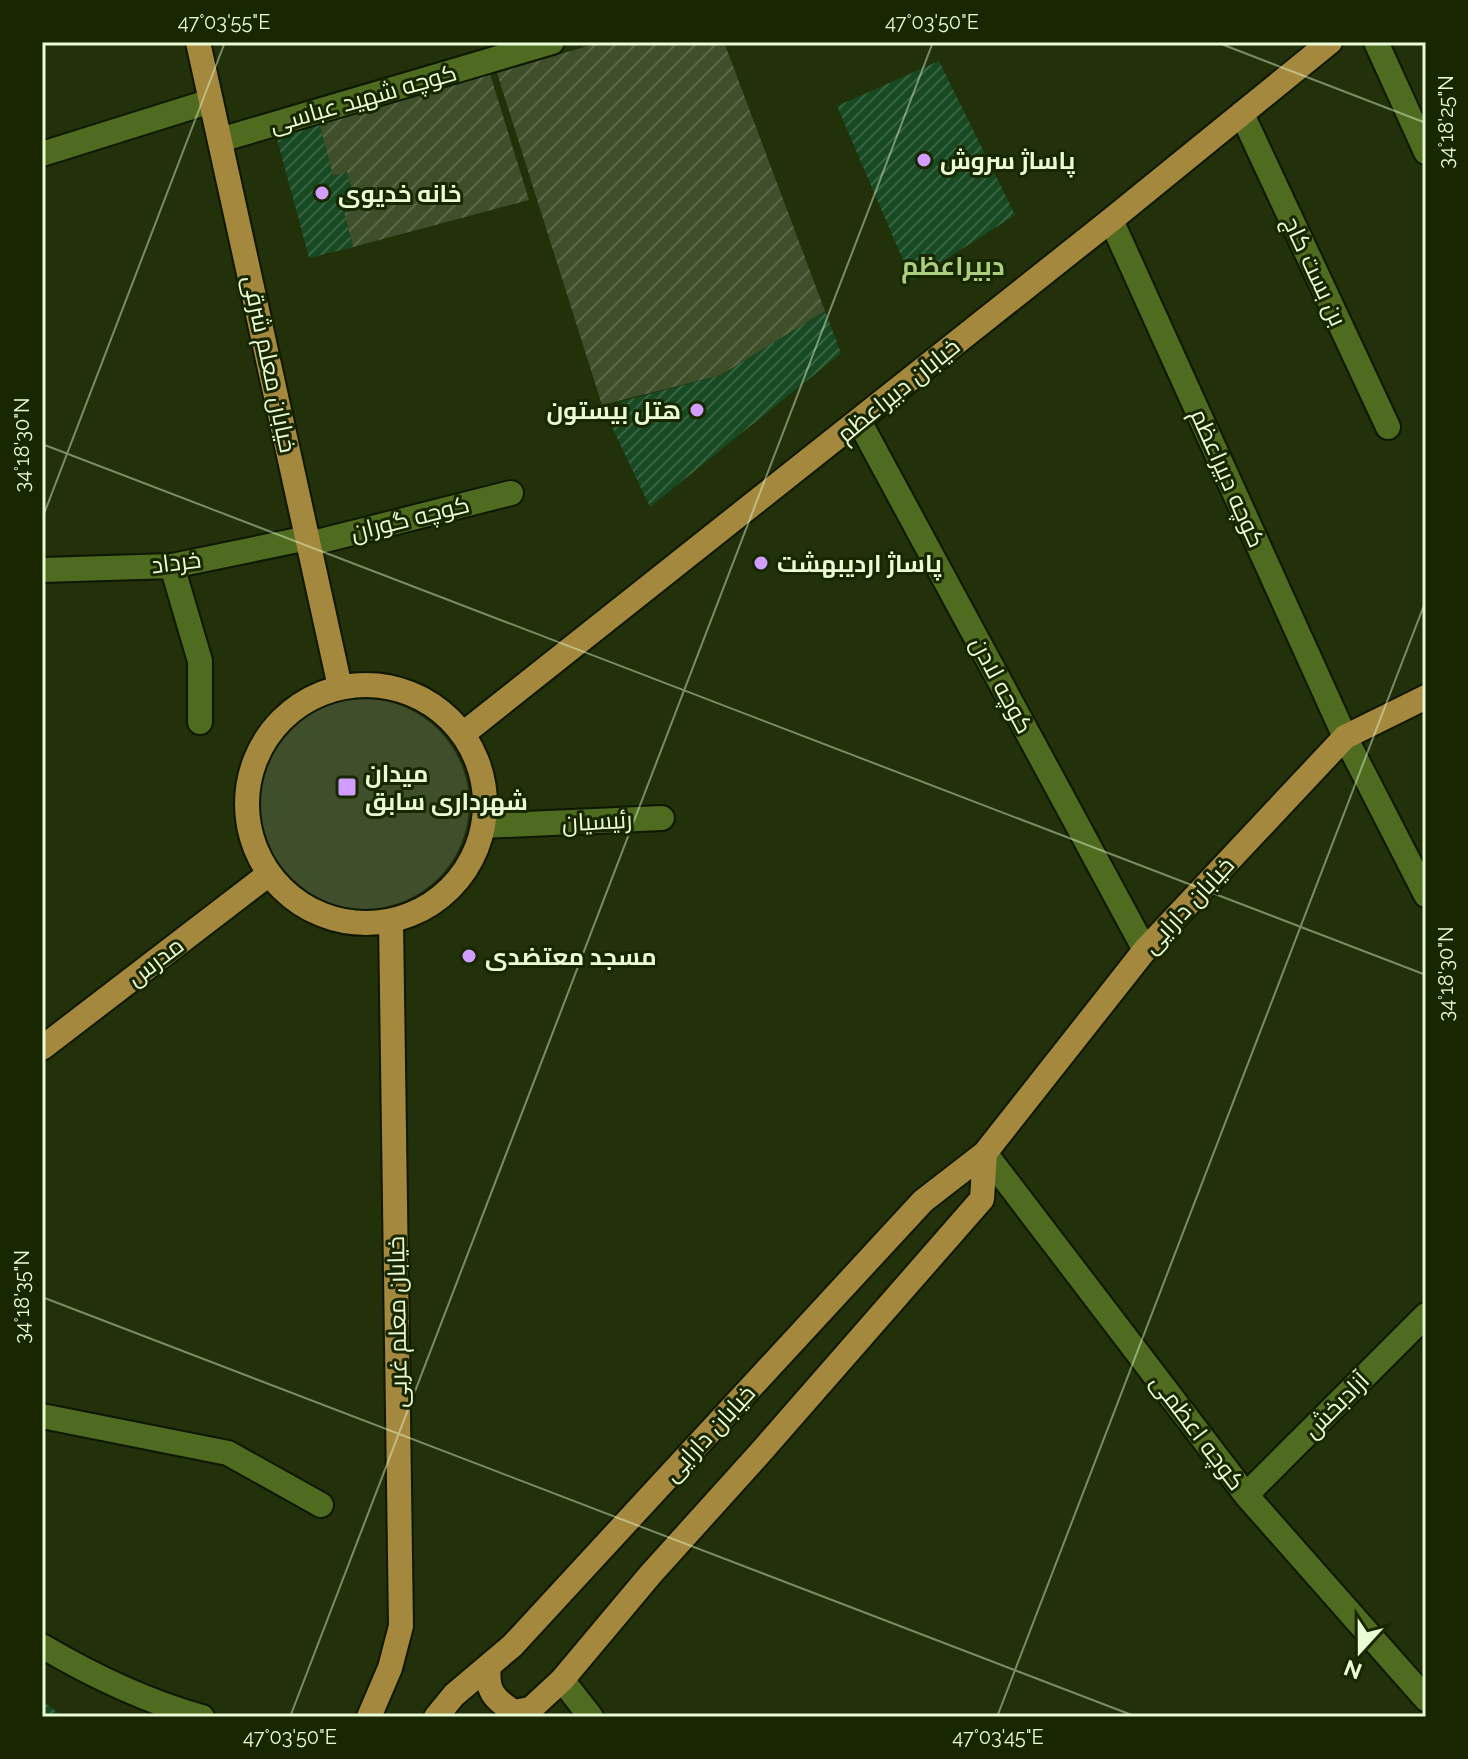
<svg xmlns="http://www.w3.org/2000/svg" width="1468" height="1759" viewBox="0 0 1468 1759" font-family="Raleway,Cairo,sans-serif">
	<defs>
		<pattern id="garden-furrows" width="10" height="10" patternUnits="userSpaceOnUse" patternTransform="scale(2)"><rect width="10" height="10" fill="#3f4e2b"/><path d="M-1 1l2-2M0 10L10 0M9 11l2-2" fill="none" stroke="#5b6849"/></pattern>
		<pattern id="building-hatch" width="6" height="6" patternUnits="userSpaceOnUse" patternTransform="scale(2)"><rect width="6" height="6" fill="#174923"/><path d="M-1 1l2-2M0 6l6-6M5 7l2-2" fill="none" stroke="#396442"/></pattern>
	</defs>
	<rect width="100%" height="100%" fill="#223109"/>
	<!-- grass -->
	<path fill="#3f4e2b" d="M259 804a105 105 0 1 1 210 0a105 105 0 1 1-210 0Z"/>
	<!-- garden -->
	<path fill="url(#garden-furrows)" d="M601,42h123l101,269 -104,64 -119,30 -105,-332z
		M490,74l39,126 -176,47 -9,-34 13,-4 -10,-37 -14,4 -14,-53z"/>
	<!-- building -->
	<path fill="url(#building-hatch)" d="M939,61l76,154 -103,66 -75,-175z
		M319,123l14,53 14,-4 10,38 -13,3 9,34 -44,11 -33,-123z
		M825,311l16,42 -191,154 -39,-82 15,-7 -6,-16 101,-27z
		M42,1701l9,6 12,10h-21z"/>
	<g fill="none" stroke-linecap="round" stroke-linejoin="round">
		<!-- minor casing -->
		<g stroke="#0e1702" stroke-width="28">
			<path id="minor" d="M1376,42l50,110
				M1242,114l146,313
				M220,140l332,-98
				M42,154l169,-53
				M1111,220l234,517 81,158
				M859,421l286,529
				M309,544l202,-51
				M172,566l28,95v61
				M42,570l130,-4 136,-28
				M483,826l179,-8
				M985,1153l261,342 180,204
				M42,1416l186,37 93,52
				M1246,1495l180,-180
				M42,1646c51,30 103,55 160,71
				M562,1680l29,37"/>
		</g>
		<!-- major casing -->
		<g stroke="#0e1702" stroke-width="28">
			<path id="major" d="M198,42l142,645
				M247 804a119 119 0 1 1 238 0a119 119 0 1 1-238 0Z
				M463,734l648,-514 219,-178
				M42,1048l227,-174
				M489,1666c-3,25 5,33 25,46l16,-3
				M369,1717l21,-49 11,-42 -10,-705
				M436,1717l18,-22 58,-49 411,-445 62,-48 160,-203 200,-213 81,-40
				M522,1717l40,-37 88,-105 110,-122 222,-254 3,-46"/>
		</g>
		<!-- minor -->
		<use href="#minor" stroke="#4e6b1f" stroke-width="24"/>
		<!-- major -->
		<use href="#major" stroke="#a3883d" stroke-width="24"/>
	</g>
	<!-- ticks -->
	<path fill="none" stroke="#e9fcd5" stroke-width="2" stroke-opacity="0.45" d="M1216,42l210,81M42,444l1384,531M42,519l183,-477M42,1297l1095,420M290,1717l643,-1675M997,1717l429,-1117"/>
	<!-- markers -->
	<g fill="#d19dfe" stroke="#182700" stroke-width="3">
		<circle cx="924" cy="160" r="8"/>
		<circle cx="322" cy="193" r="8"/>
		<circle cx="697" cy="410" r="8"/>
		<circle cx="761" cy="563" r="8"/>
		<rect x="337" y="777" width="20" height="20" rx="4"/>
		<circle cx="469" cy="956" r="8"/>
	</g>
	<g text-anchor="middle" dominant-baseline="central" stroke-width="6" stroke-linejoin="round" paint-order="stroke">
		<!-- street labels -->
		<g font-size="24" fill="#e9fcd5" stroke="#182700">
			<text transform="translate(363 98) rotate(-16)">کوچه شهید عباسی</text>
			<text transform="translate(1315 271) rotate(65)">بن بست کاج</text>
			<text transform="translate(270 364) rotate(78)">خیابان معلم شرقی</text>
			<text transform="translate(898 390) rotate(-39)">خیابان دبیراعظم</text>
			<text transform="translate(1228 478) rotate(66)">کوچه دبیراعظم</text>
			<text transform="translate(410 518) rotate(-14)">کوچه گوران</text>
			<text transform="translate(176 562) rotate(-7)">خرداد</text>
			<text transform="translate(1002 685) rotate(62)">کوچه لادن</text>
			<text transform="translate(597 821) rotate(-3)">رئیسیان</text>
			<text transform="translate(1188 905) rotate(-47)">خیابان دارایی</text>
			<text transform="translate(155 961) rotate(-37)">مدرس</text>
			<text transform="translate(397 1322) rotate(-91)">خیابان معلم غربی</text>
			<text transform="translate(1336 1405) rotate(-45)">آزادبخش</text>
			<text transform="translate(1198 1432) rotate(53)">کوچه اعظمی</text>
			<text transform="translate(709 1433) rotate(-47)">خیابان دارایی</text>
		</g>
		<!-- poi labels -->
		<g font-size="24" font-weight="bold" fill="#e9fcd5" stroke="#182700" text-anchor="start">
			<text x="940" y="160">پاساژ سروش</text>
			<text x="338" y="193">خانه خدیوی</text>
			<text x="681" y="410" text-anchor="end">هتل بیستون</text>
			<text x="777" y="563">پاساژ اردیبهشت</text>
			<text x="365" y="773">میدان<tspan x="365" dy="28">شهرداری سابق</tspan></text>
			<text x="485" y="956">مسجد معتضدی</text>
		</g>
		<!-- neighbourhood labels -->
		<g font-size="26" font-weight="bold" fill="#abce81" stroke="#182700">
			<text x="953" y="266">دبیراعظم</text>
		</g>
	</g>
	<!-- border -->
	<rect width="1468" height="1759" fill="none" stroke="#182700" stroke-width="88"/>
	<!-- north arrow -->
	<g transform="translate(1360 1651) rotate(201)" stroke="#182700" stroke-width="6" paint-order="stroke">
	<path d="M0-6L14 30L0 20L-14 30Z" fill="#e9fcd5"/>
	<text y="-12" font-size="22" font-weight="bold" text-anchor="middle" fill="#e9fcd5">N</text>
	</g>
	<rect x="44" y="44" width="1380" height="1671" fill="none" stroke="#e9fcd5" stroke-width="3"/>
	<g font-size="20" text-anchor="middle" fill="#e9fcd5">
		<text x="224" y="29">47°03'55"E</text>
		<text x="932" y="29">47°03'50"E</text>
		<text transform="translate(1446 122) rotate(-90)" y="7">34°18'25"N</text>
		<text transform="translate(22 445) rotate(-90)" y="7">34°18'30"N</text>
		<text transform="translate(1446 974) rotate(-90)" y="7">34°18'30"N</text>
		<text transform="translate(22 1297) rotate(-90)" y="7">34°18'35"N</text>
		<text x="290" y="1744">47°03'50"E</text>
		<text x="998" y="1744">47°03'45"E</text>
	</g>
</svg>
